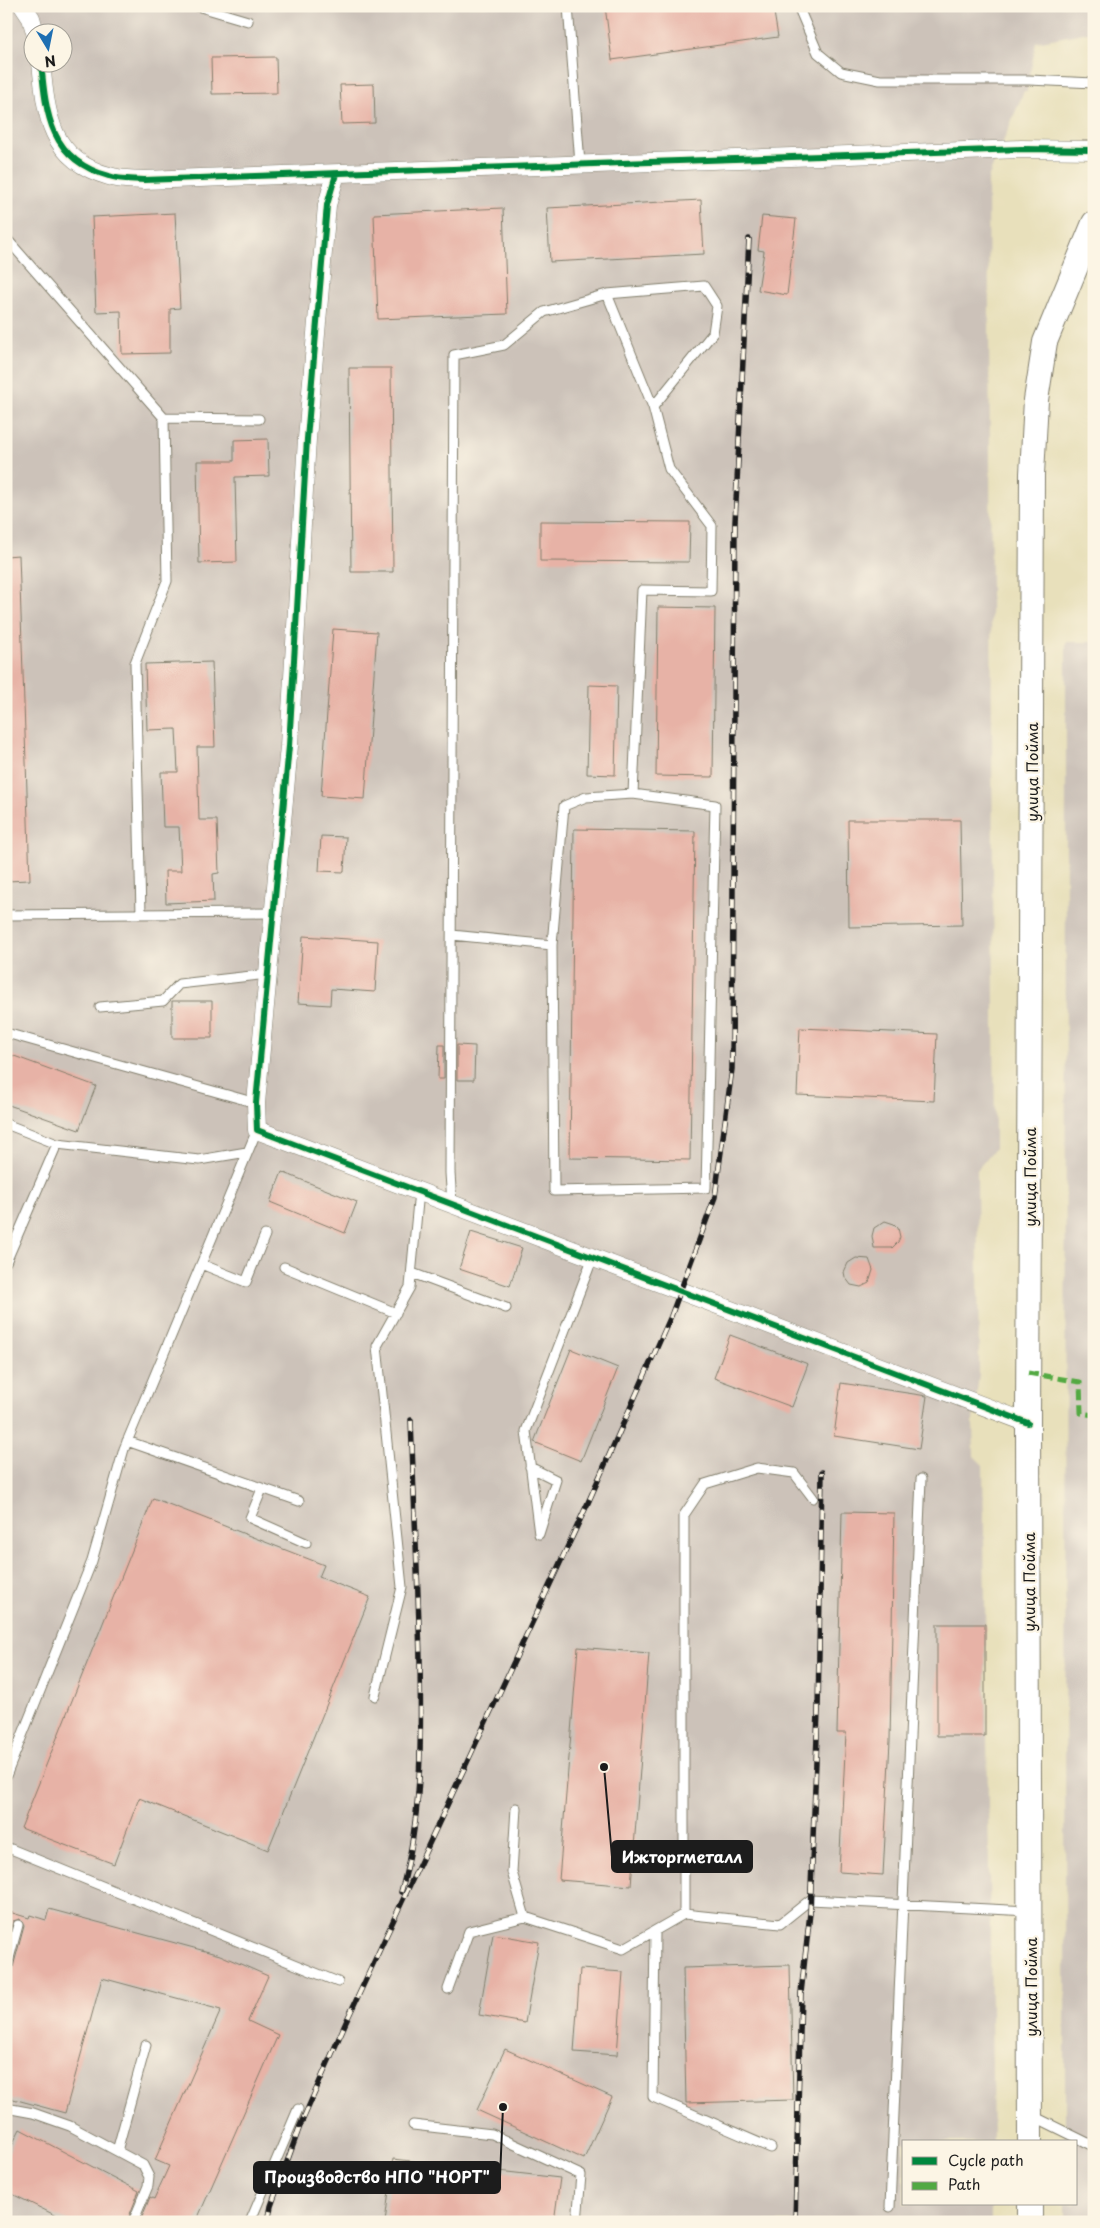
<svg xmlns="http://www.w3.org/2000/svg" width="1100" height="2228" viewBox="0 0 1100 2228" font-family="'Playpen Sans',sans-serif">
	<rect width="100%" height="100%" fill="#fcf5e5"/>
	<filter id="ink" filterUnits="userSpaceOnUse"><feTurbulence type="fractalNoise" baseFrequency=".02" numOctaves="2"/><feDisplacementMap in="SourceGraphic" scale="10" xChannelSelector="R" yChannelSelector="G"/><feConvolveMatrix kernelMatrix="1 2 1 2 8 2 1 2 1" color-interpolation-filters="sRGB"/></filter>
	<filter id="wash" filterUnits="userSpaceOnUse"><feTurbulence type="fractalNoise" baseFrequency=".0096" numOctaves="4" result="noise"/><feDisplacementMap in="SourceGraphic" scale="20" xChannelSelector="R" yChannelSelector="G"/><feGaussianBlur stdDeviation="1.12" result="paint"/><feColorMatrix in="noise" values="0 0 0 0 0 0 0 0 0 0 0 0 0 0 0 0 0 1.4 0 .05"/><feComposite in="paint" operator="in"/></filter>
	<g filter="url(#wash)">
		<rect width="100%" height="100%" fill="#e8e0bb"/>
		<!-- industrial -->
		<path fill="#ccc2b9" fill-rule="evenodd" d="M6,6h1088v25l-58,11 -9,49h-3l-36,87 7,970 -18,22 2,205 -6,46 1,35 9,9 10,677h-89v62h87v18h-985zM32,32h30v30h-30z
			M1066,642h28v1580h-29v-18h11v-62h-11z"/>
		<g id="blocks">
			<!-- building -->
			<path fill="#e7b2a6" d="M605,6h168l5,31 -166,23z
				M276,57l1,36 -65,1 -1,-36z
				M374,84l1,39 -33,1 -2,-39z
				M701,200l3,54 -154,8 -3,-54z
				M503,208l4,106 -129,5 -4,-105z
				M175,213l5,95 -10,1v44l-48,1 -1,-43 -25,1 -4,-95z
				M762,216l34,3 -9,76 -29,-5 6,-39 -6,-1z
				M349,368h42l2,204h-42z
				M268,439l1,37 -34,1 2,85 -38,1 -2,-102h37v-21z
				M540,521l150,1 -1,40 -149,-1z
				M19,555l11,325 -24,1v-325z
				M658,607l57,1 -2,169 -57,-1z
				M333,629l44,3 -12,167 -44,-3z
				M212,662l3,85h-18l2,73h18l2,53 -6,1 1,27 -48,2 -1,-32h16l-2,-44h-16l-2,-55h17l-2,-43 -29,1 -2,-66z
				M589,685l28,1 -2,89 -28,-1z
				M848,820h112l2,105 -113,2z
				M574,829l121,2 -5,329 -120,-2z
				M321,836l25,1 -2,35 -25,-1z
				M303,936l75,5 -3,51 -44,-3 -1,16 -32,-2z
				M172,1001h40v37h-40z
				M800,1028l137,6 -3,67 -137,-6z
				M439,1045h5v34h-6z
				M457,1045l18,1 -1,34h-17z
				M6,1053l90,33 -17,44 -73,-26z
				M282,1172l75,30 -12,31 -75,-31z
				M885,1221l9,3 4,4 2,9 -2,5 -6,6h-18l-2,-12 2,-8z
				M471,1232l51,16 -12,38 -51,-17z
				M856,1258l13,1 4,11 -4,13 -8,4 -10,-2 -6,-8 -1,-5 4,-9z
				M730,1335l78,29 -16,43 -78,-29z
				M571,1349l47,19 -37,93 -47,-19z
				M841,1383l86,13 -8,53 -85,-13z
				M153,1498l171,67 -5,12 51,20 -102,253 -129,-52 -25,66 -93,-36z
				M842,1512l52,1 -4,228 -7,134 -44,-3 7,-139h-9z
				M937,1624h48v112h-48z
				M578,1647l71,6 -18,233 -72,-6z
				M49,1909l171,46 48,21 -20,45 30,14 -82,187h-56l10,-25 4,2 15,-33 -14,-6 66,-150 -119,-32 -37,135 -59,-16v-94l4,-15h-4v-13l6,-4 12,-45 -4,-7 -7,2 -7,23v-33l23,7 1,-3 16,5z
				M493,1934l46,8 -14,81 -46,-8z
				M790,1965l3,135 -107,3 -3,-135z
				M580,1969l43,3 -6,83 -43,-3z
				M505,2049l107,48 -28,62 -107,-49z
				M20,2129l119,62 -12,31h-58l-63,-31v-34z
				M393,2159l167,19 -6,44h-169z"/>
		</g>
	</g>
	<g filter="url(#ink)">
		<use href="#blocks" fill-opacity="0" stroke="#827e6c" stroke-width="1"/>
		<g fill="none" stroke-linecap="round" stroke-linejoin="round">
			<!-- lane casing -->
			<g stroke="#827e6c" stroke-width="11">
				<path id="lane" d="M197,6l51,15
					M568,6l12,158
					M798,6l20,47 23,19 39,8h149l65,3
					M6,238l158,180
					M607,294l46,113
					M141,914l-6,-251 32,-82 -3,-163 95,1
					M6,915l267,-2
					M552,945l2,246 152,-3 9,-383 -82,-11
					M100,1007l63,-6 16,-17 89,-10
					M6,1033l250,70
					M6,1124l51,20
					M452,1204l-2,-31 4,-818 50,-10 40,-33 63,-18 97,-8 13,20 -4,27 -60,74 16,62 43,57 -1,65 -69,-1 -9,204 -47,3 -22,9 -12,139 -100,-10
					M6,1262l51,-118 142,16 48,-8
					M201,1264l45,18 19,-47
					M284,1267l112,46
					M412,1273l94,35
					M127,1441l172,60
					M530,1467l26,13 -17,54 -13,-103 67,-174
					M262,1489l-12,29 56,25
					M813,1498l-19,-25 -37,-5 -52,16 -21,31v399l96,10 30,-24 219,11
					M375,1696l27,-109 -25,-241 33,-59 9,-96
					M6,1776l86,-215 32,-112 133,-319
					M516,1808l-4,64 13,45
					M6,1847l332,135
					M655,1931l-2,166 118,51
					M6,1969l12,-44
					M448,1989l21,-58 56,-14 98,32 61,-35
					M6,2108l27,5 37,13 73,39 6,12 -1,9 -15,36
					M1031,2115l63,31
					M413,2125l79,9 89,41 -4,47
					M117,2151l29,-106
					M890,2207l31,-728
					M250,2222l48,-113"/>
			</g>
			<!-- street casing -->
			<g stroke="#827e6c" stroke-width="19">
				<path id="street" d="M23,6l8,12 4,14
					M41,62c5,53 9,98 68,114 11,4 24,3 35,4l877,-31 73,1
					M336,174l-9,31 -20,234 -18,307 -33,357 1,27 771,293"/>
			</g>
			<!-- secondary casing -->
			<g stroke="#827e6c" stroke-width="26">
				<path id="secondary" d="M1030,2142l-2,-719 4,-949 4,-74 9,-58 49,-119
					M1030,2204v18"/>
			</g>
			<!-- lane -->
			<use href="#lane" stroke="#fff" stroke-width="9"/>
			<!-- street -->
			<use href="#street" stroke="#fff" stroke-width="18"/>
			<!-- secondary -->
			<use href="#secondary" stroke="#fff" stroke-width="24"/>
			<!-- rail casing -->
			<g stroke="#1c1c1c" stroke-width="5.5">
				<path id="rail" d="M401,1892c22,-77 20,-154 19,-233 -2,-80 -6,-160 -9,-239
					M268,2222l3,-16 29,-80 46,-104 241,-517 84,-189 44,-119 17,-128 3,-547 14,-283
					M795,2222l6,-229 9,-80 8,-201 4,-240"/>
			</g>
			<!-- rail -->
			<use href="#rail" stroke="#fcf5e5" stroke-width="4" stroke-dasharray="11" stroke-linecap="butt"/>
			<!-- quiet -->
			<path stroke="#52a943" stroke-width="5" stroke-dasharray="10 5" stroke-linecap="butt" d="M1028,1373l52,9 1,31 13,2"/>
			<!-- cycleway casing -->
			<g stroke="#fcf5e5" stroke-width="9">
				<path id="cycleway" d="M41,62c5,53 9,98 68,114 11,4 24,3 35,4l877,-31 73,1
					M336,174l-9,31 -20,234 -18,307 -33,357 1,27 771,293"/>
			</g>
			<!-- cycleway -->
			<use href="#cycleway" stroke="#00873e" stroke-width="6"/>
		</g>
	</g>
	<g text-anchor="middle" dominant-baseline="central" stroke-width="4.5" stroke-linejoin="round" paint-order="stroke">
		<!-- street labels -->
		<g font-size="15" fill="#1c1c1c" stroke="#fcf5e5">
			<text transform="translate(1031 772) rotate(-90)">улица Пойма</text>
			<text transform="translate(1029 1177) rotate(-90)">улица Пойма</text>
			<text transform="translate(1028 1582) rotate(-90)">улица Пойма</text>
			<text transform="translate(1030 1987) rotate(-90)">улица Пойма</text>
		</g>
	</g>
	<!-- callouts -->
	<path fill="none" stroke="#1c1c1c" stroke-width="2" d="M604 1767L612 1857M503 2107L500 2177"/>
	<g fill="#1c1c1c" stroke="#fcf5e5" stroke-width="2">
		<circle cx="604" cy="1767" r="5"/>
		<circle cx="503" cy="2107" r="5"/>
	</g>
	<g fill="#1c1c1c" stroke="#1c1c1c" stroke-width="2">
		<rect x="612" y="1841" width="140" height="31" rx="5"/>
		<rect x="254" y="2162" width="246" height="31" rx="5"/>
	</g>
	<g font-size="16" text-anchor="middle" font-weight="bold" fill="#fff">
		<text x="682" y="1863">Ижторгметалл</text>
		<text x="377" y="2183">Производство НПО "НОРТ"</text>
	</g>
	<!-- margin -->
	<rect width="1100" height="2228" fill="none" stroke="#fcf5e5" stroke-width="25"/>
	<!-- legend -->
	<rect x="902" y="2140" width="175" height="65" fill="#fcf5e5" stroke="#a29e95"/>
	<rect x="912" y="2157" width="25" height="8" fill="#00873e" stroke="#a29e95"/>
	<text x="948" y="2166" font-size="15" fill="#1c1c1c">Cycle path</text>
	<rect x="912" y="2182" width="25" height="8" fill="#52a943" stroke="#a29e95"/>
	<text x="948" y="2190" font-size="15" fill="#1c1c1c">Path</text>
	<!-- north arrow -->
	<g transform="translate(48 48) rotate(170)"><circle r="24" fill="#fcf5e5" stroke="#a29e95"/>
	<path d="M0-4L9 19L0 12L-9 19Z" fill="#1f6fb2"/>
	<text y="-8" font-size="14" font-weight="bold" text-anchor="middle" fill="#1c1c1c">N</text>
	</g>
</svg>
